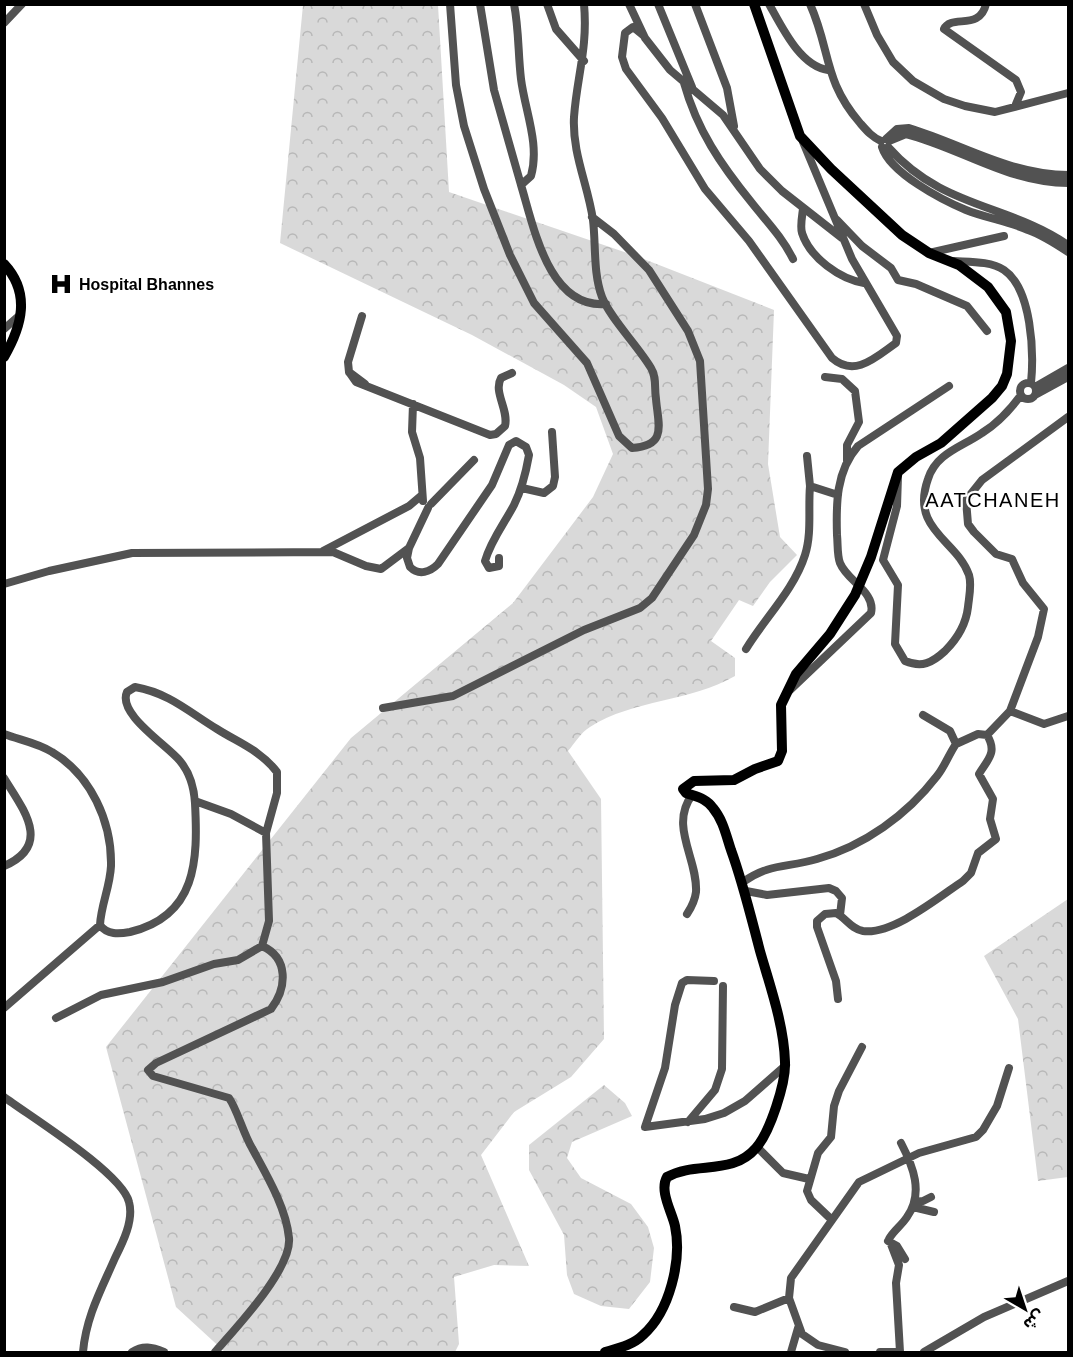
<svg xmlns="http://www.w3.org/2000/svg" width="1073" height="1357" viewBox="0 0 1073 1357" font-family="Arial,'Noto Sans Arabic',sans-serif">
	<defs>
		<pattern id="forest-crowns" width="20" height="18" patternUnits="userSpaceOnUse" patternTransform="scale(1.5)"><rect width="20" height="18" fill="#d9d9d9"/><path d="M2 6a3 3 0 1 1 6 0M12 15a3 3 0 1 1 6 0" fill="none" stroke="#b8b8b8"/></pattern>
	</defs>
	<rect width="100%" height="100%" fill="#fff"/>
	<!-- forest -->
	<path fill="url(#forest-crowns)" d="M303,5h135l11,187 187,64 138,54 -6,154 12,73 17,18 -27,27 -17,24 -14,-6 -28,41 24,17v18c-45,26 -101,23 -145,51 -9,5 -15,16 -22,24l33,48 3,240 -33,38 -57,35 -33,43 48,111 -35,-1 -40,12 5,67 -4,8h-230l-49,-45 -70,-260 245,-309 162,-135 80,-106 20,-43 -17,-47 -32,-22 -92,-50 -192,-92z
		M1068,899v278l-30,4 -20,-162 -34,-63z
		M604,1085l21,18 7,13 -60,26 -5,16 14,20 50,26 17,23 6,21 -4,34 -21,27 -28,-3 -27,-12 -7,-19 -3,-40 -35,-65v-25z"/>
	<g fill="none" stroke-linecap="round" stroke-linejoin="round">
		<!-- minor -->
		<path stroke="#525252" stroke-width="8" d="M450,4l6,81 8,41 20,63 26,66 24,48 53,60 32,73 13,12c36,-2 26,-24 24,-49 -2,-12 1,-21 -5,-31 -13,-22 -41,-50 -49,-71 -9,-24 -6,-52 -9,-77 -5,-35 -21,-67 -19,-103 3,-41 14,-69 10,-113
			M480,4l14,86 27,95
			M514,4c5,25 4,50 7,75 4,32 19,65 10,97l-10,9c13,43 28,124 85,119
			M547,4l9,25 28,32
			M629,4l16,34 25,32 53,45 37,54 22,22 60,47
			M658,4l34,83
			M695,4l32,84 7,38
			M769,4c13,23 31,62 59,66
			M810,4c21,47 13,76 50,119 7,8 12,14 21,18
			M864,4l13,31 16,27 20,19 31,18 21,7 30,6 73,-19
			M986,4c-6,27 -35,10 -42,25l72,51 5,12 -5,12
			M4,23l18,-19
			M644,36l-11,-9 -8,6 -3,24 4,12 36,49 43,71 44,52 83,117c23,20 44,-1 64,-15l1,-7 -45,-77 -49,-117
			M684,83c13,47 37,82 68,120 15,19 30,34 41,56
			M886,139l11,-10 12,-1c53,16 102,47 159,47
			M889,141l17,-7c55,14 103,49 162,49
			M882,147c8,26 60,53 84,63 20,8 42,11 62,20 14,5 28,14 40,22
			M888,147c55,62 118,56 180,98
			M803,209c-1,8 -3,17 -1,24 8,25 38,46 62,50
			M837,220l25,26 29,22 7,12 18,4 51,22 20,25
			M929,253l75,-17
			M954,261c15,1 37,0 50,9 28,19 30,83 27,113
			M4,329l16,-14
			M349,372l-1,-10 14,-46
			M825,377l17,2 13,12 4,31 -12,23v16
			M1020 391a8 8 0 1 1 16 0a8 8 0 1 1-16 0Z
			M365,384l-16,-12 7,10 134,53 6,-1 9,-8c4,-16 -12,-34 -4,-48l11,-5
			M1035,387l33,-19
			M1035,395l33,-18
			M413,404l-1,28 8,26 3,43
			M807,456l3,30 28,9
			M898,476l-1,30 -14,54 15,25 -3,59 10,17c17,7 27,2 40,-10 13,-13 21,-26 23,-44 1,-10 4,-22 1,-32 -12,-35 -59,-45 -41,-96 8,-26 34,-32 54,-46 16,-10 28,-23 39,-38
			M522,488l22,5 9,-7 2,-9 -3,-45
			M431,504l43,-44
			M428,508l-19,40 -2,10 3,9c9,9 20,5 28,-3l54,-79 17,-40 7,-4 10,6 3,8c-3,17 -7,34 -15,50 -10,19 -23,35 -29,56l4,7 10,-2v-8
			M323,551l86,-45 13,-11
			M4,584l45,-13 83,-18 201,-1 33,14 15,3 28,-21
			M746,649c18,-30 48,-59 59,-94 7,-22 3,-46 5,-69
			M790,690l81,-77c5,-21 -24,-32 -31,-50 -3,-8 -2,-18 -3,-28 -1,-31 -1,-64 21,-89l91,-60
			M383,708l70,-12 131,-66 56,-22 12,-10 42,-63 12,-30 2,-16 -8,-128 -12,-30 -39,-61 -35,-36 -22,-17
			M1010,711l28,-74 6,-28 -21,-26 -11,-24 -16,-5 -22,-22 -6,-8 -2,-24 16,-20 86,-63
			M4,734c16,6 34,9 48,18 39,23 60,70 59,114 -1,21 -10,39 -11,59 7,10 19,9 30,7 67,-16 68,-72 65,-129 -1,-16 -5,-30 -15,-42 -13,-16 -63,-47 -53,-69l8,-5c34,6 54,25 82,42 22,14 43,21 60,43v21l-11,40 3,88 -7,25 -24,14 -24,4 -51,18 -62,13 -45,23
			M956,744l22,-10 9,1 23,-24 34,13 24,-8
			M4,778c19,31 49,67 0,88
			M195,801l36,13 35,19
			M743,882c27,-19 44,-14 74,-23 47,-13 90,-44 120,-83 8,-10 12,-22 19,-32l-6,-13 -27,-16
			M746,891l21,4 62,-7 7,3 6,7 -2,17
			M687,914c4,-6 8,-14 9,-22 2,-33 -27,-66 -4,-97
			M714,981l-27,-1 -5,3 -7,22 -10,63 -20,59 60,-8 19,-6 21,-12 41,-36
			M838,999l-2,-18 -19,-54v-6l8,-7 11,-1c10,5 15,16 27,18 30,4 76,-34 100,-50l8,-8 7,-20 18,-14 -6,-20 3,-20 -14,-25c8,-14 19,-21 8,-39
			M4,1008l96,-83
			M4,1097c27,20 118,76 125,105 5,18 -6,40 -14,56 -14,32 -29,59 -32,94
			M688,1122l27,-32 7,-21 1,-83
			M757,1147l26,26 26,6
			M915,1202l8,-1 8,-4
			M913,1207l21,5
			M832,1220l-21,-20 -4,-9 11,-38 13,-16 3,-31 5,-15 23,-44
			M888,1241l9,5 8,13
			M734,1307l21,5 34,-14
			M132,1352c11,-7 20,-5 32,0
			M215,1352c20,-23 77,-83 74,-114 -3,-31 -23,-64 -37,-90 -9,-15 -15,-39 -23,-50l-76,-22 -5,-6 8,-7 115,-54c16,-21 18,-51 -9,-63
			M791,1352l7,-24
			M845,1352l-27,-7 -16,-11 -13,-36 2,-20 68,-96 60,-29 57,-16 7,-7 14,-24 12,-38
			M880,1352h18
			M900,1352l-4,-69 3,-18 -10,-26c4,-8 13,-14 18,-22 17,-24 6,-51 -6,-74
			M924,1352l60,-35 84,-36"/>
		<!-- major -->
		<path stroke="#000" stroke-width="10" d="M4,264c27,29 18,62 0,93
			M605,1352c14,-4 28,-7 38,-17 27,-24 39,-75 32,-109 -3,-14 -16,-35 -8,-49 29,-16 65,-1 89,-29 14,-16 30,-65 29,-86 -1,-37 -15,-76 -25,-111 -9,-34 -17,-68 -29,-101 -5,-15 -8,-30 -18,-42 -7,-10 -16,-11 -27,-15l-3,-4 11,-8 40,-1 21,-11 23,-8 4,-10 -1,-46 15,-31 34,-40 25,-39 16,-38 27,-85 18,-15 25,-14 51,-45 10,-12 5,-12 4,-33 -5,-29 -18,-25 -29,-22 -30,-12 -27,-18 -71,-66 -31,-33 -46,-132"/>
	</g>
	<!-- icons -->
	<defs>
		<g id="hospital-bare" transform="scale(1.8)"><path d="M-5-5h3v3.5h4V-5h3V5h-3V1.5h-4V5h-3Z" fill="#000" stroke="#fff" stroke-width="2.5" paint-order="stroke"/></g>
	</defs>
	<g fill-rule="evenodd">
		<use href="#hospital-bare" x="61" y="284"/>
	</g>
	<g text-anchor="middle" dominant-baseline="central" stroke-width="4.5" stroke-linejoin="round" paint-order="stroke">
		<!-- poi labels -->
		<g font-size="16" font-weight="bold" fill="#000" stroke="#fff" text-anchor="start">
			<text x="79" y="284">Hospital Bhannes</text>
		</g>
		<!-- quarter labels -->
		<g font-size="20" letter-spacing="1.5" fill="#000" stroke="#fff">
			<text x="993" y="500">AATCHANEH</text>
		</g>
	</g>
	<!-- border -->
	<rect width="1073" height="1357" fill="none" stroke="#000000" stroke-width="12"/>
	<!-- north arrow -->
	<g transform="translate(1025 1309) rotate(141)" stroke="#ffffff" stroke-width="4.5" paint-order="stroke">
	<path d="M0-4.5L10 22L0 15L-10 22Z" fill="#000000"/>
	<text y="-9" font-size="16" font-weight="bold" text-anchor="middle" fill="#000000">ش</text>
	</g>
</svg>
